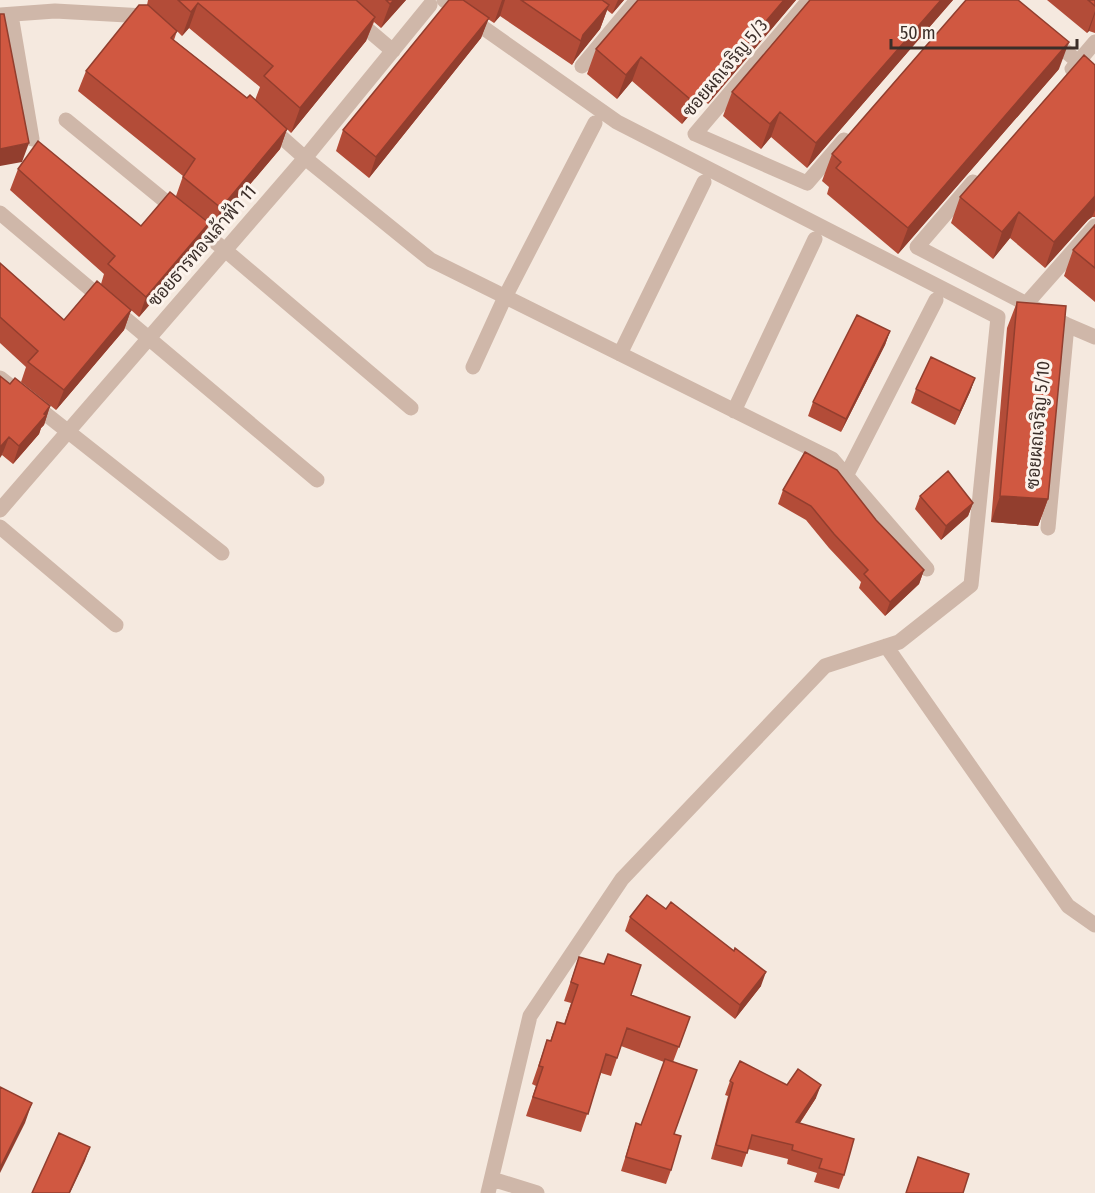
<svg xmlns="http://www.w3.org/2000/svg" width="1095" height="1193" viewBox="0 0 1095 1193" font-family="'Fira Sans Condensed',Sarabun,sans-serif">
	<rect width="100%" height="100%" fill="#f5e9df"/>
	<g fill="none" stroke-linecap="round" stroke-linejoin="round">
		<!-- street -->
		<path stroke="#cfb7a9" stroke-width="15" d="M333,0l60,51
			M444,0l173,122 381,195 -27,268 -72,57 -74,24 -203,213 -92,137 -42,177
			M809,0l-114,134 112,49 37,-43
			M0,15l55,-4 90,5 4,3
			M11,15l21,124
			M1051,39l44,37
			M582,66l55,-66
			M1072,69l23,-27
			M66,120l159,130 186,158
			M270,127l35,31 126,102 401,199 95,110
			M973,182l-56,65 150,78 28,12
			M0,213l317,267
			M1026,304l69,-78
			M620,354l84,-172
			M473,367l32,-70 90,-174
			M0,378l222,175
			M734,411l81,-172
			M846,476l90,-176
			M0,510l305,-352 125,-153
			M0,527l116,98
			M1048,528l19,-203
			M886,646l182,260 27,19
			M492,1179l45,14"/>
	</g>
	<!-- wall -->
	<path fill="#b34c38" fill-rule="evenodd" d="M148,0h258l-25,28 -7,-6 -8,19 -75,92 -4,-4 -7,20 -67,79 -4,-4 -7,20 -63,73 -8,-7 -7,20 -68,80 -35,-28 5,-15 -26,-24v-80l64,57 37,-36 3,-10 -94,-84 8,-21 123,57 35,-30 7,-20 -105,-85 8,-20 61,-66zM189,28l71,59 -5,13 -8,-2 -73,-58 3,-9 5,5z
		M449,0h175l-12,14 -5,-4 -7,19 -25,31 -3,5 -72,-49 -6,7 -6,-4 -7,19 -112,140 -33,-27 7,-21z
		M638,0h158l-88,104 -5,-5 -21,25 -50,-43 -15,18 -30,-25 9,-25z
		M810,0h143l-146,168 -36,-31 -10,12 -38,-33 9,-24z
		M1047,0h48v33l-6,-2 -2,2z
		M1095,65v152h-3l-4,3 -43,48 -35,-30 -17,21 -42,-36 9,-26z
		M1059,69l-161,185 -71,-60 2,-7 -7,-6 10,-27z
		M1095,225v77l-31,-26 9,-26z
		M1017,302l31,197 -10,27 -47,-4 16,-194z
		M890,331l-5,14 -44,87 -33,-16 5,-14z
		M975,378l-5,14 -15,33 -44,-22 5,-14z
		M10,384l40,22 -6,19 -3,3 -2,6 -26,30 -11,-9z
		M783,490l93,30 48,50 -5,14 -34,32 -26,-28 2,-6 -32,-34 -23,-28 -28,-16z
		M920,496l53,7 -5,13 -27,24 -26,-31z
		M630,917l131,69 -26,33 -110,-88z
		M579,957l52,38 59,22 -17,45 1,72 -3,36 -5,14 -45,-13 15,-48 5,2 23,-63 -43,-16 -10,30 -10,-3 -20,59 -55,-16 10,-30 -4,-2 15,-44 3,1 7,-19 7,2 7,-21 -7,-2z
		M730,1081l86,17 -16,25 44,52 -5,14 -25,-7 3,-9 -30,-9 1,-5 -40,-10 -6,18 -31,-8 17,-63 -3,-1z"/>
	<!-- shaded-wall -->
	<path fill="#923e2e" d="M394,0h12l-25,28 9,-24z
		M502,0h3l-5,16 -6,7z
		M618,0h6l-12,14z
		M784,0h12l-88,104 9,-25z
		M941,0h12l-146,168 9,-25z
		M198,3l-9,25 -7,8 9,-24z
		M609,5l-9,24 -25,31 -3,5 11,-30z
		M1095,11v3l-6,17 -2,2z
		M375,17l-9,24 -75,92 9,-25z
		M489,18l-8,20 -112,140 7,-21z
		M1069,42l-10,27 -161,185 10,-26z
		M641,57l-9,24 -15,18 9,-24z
		M712,75l-9,24 -21,25 9,-24z
		M780,112l-9,25 -10,12 9,-25z
		M287,129l-7,20 -67,79 8,-20z
		M29,143l-7,19 -22,4v-17z
		M1095,196v14l-3,7 -4,3 -43,48 9,-26z
		M1019,212l-9,26 -17,21 9,-27z
		M209,223l-7,21 -63,73 7,-20z
		M131,310l-7,20 -68,80 8,-20z
		M890,331l-5,14 -44,87 5,-13z
		M975,378l-5,14 -15,33 5,-14z
		M50,406l-6,19 -3,3 -2,6 -26,30 6,-18z
		M9,437l-7,18 -2,3v-11z
		M1000,496l48,3 -10,27 -47,-4z
		M973,503l-5,13 -27,24 5,-14z
		M924,570l-5,14 -34,32 5,-14z
		M766,972l-5,14 -26,33 5,-14z
		M821,1085l-5,13 -25,38 5,-14z
		M32,1103l-7,20 -25,50v-5z
		M90,1147l-5,14 -15,32h-1z"/>
	<!-- building -->
	<path fill="#d05841" stroke="#923e2e" stroke-width="1.5" d="M178,0h178l19,17 -75,91 -36,-32 9,-10 -75,-63 -7,9z
		M386,0h8l-4,4z
		M449,0h14l26,18 -113,139 -33,-27z
		M521,0h81l7,5 -26,30 -2,6z
		M638,0h146l-67,79 -5,-4 -21,25 -50,-43 -15,18 -30,-26z
		M810,0h131l-125,143 -36,-31 -10,12 -38,-32z
		M966,0h52l51,42 -161,186 -72,-60 5,-6 -9,-8z
		M1088,0h7v6z
		M139,5h9l29,26 -6,7 76,60 3,-3 37,34 -66,79 -38,-31 12,-18 -109,-88z
		M0,14h4l25,129 -29,6z
		M1084,55l11,10v131l-41,46 -35,-30 -17,20 -42,-35z
		M38,141l103,85 29,-34 39,31 -63,74 -38,-33 7,-8 -97,-87z
		M1095,225v43l-22,-18z
		M0,263l64,57 33,-39 34,29 -67,80 -36,-28 10,-11 -38,-34z
		M1017,302l49,4 -18,193 -48,-3z
		M857,315l33,16 -44,88 -33,-17z
		M931,357l44,21 -15,33 -44,-22z
		M0,376l10,8 5,-6 35,28 -6,8 2,1 -27,31 -10,-9 -9,10z
		M805,452l32,18 39,50 48,50 -34,32 -26,-28 4,-4 -34,-36 -23,-28 -28,-16z
		M948,471l25,32 -27,23 -26,-30z
		M647,895l19,14 5,-7 63,49 1,-3 31,24 -26,33 -110,-88z
		M608,954l33,11 -10,30 59,22 -11,30 -52,-19 -10,30 -11,-4 -18,60 -55,-17 10,-30 -4,-1 8,-26 4,1 6,-19 8,2 13,-39 -7,-3 8,-25 25,7z
		M665,1059l32,11 -23,64 7,2 -10,34 -45,-13 10,-34 5,2z
		M740,1061l47,24 11,-16 23,16 -25,37 58,17 -10,36 -25,-7 3,-9 -30,-9 1,-5 -41,-10 -5,18 -31,-8 17,-62 -3,-2z
		M0,1087l32,16 -32,65z
		M59,1133l31,14 -21,46h-37z
		M918,1157l51,17 -6,19h-57z"/>
	<g text-anchor="middle" dominant-baseline="central" stroke-width="6" stroke-linejoin="round" paint-order="stroke">
		<!-- street labels -->
		<g font-size="18" fill="#3b2e29" stroke="#fcf3ec">
			<text transform="translate(725 68) rotate(-50)">ซอยผถเจริญ 5/3</text>
			<text transform="translate(202 246) rotate(-49)">ซอยธารทองเล้าฟ้า 11</text>
			<text transform="translate(1038 425) rotate(-85)">ซอยผถเจริญ 5/10</text>
		</g>
	</g>
	<!-- scale -->
	<path d="M891 39v9h186v-9" fill="none" stroke="#3b2e29" stroke-width="3"/>
	<text x="900" y="39" font-size="18" fill="#3b2e29" stroke="#fcf3ec" stroke-width="4.5" paint-order="stroke">50 m</text>
</svg>
